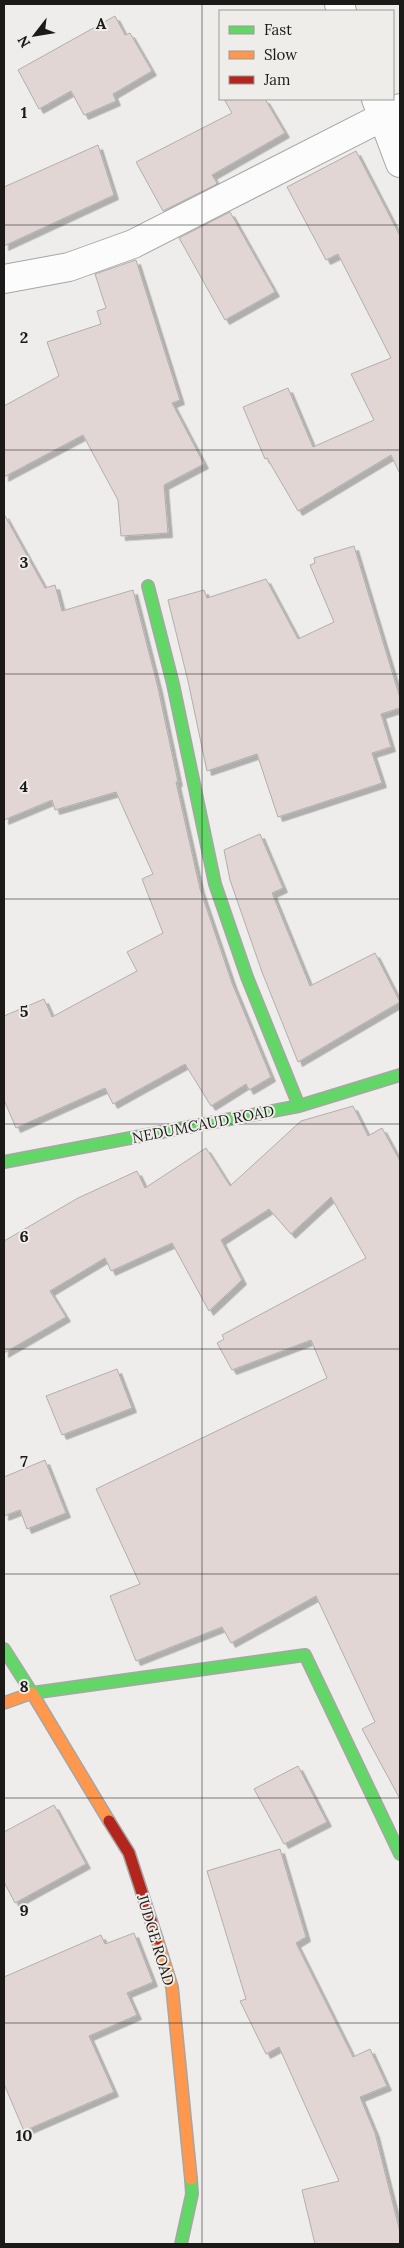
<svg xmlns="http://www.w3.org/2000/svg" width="404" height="2248" viewBox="0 0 404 2248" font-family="Lora,serif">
	<defs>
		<filter id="shadow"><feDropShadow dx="4.5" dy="4.5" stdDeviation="0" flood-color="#0004"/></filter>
	</defs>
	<rect width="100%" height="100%" fill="#eeedeb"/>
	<!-- building -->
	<path fill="#e2d6d4" stroke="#b0afae" filter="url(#shadow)" d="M115,16l10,19 5,-2 22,38 -39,23 3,7 -32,14 -13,-24 -32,18 -21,-39z
		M224,99h41l20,34 -73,42 5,8 -2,2 -52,26 -27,-49 96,-49z
		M98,145l16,50 -110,51v-59z
		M356,151l44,85v238l-9,-19 -93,56 -31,-53 -2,1 -22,-52 45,-19 25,59 61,-27 -23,-46 40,-16 -53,-104 -12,6 -39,-73z
		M230,212l45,80 -50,28 -46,-82z
		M136,260l44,140 -8,3 32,61 -40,21 4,48 -47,3 -3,-36 -35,-65 -79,42v-71l55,-30 -12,-34 54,-18 -4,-13 9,-3 -11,-34z
		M4,514l41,74 10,-3 7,26 71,-21 25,98 20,94h-2l24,107 32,94 39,94 -22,13 -3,-6 -35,22 -26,-42 -72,40 -8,-16 -89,40 -12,-28v-84l40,-17 8,18 85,-46 -10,-19 36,-19 -21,-54 11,-5 -37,-82 -61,18 -3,-10 -48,20z
		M354,546l46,152v10l-19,6 10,33 -19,6 10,30 -104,34 -21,-63 -50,17 -19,-90 -20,-81 36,-10 3,8 59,-19 32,60 36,-17 -24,-57 5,-2 -1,-5z
		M260,834l23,54 -11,5 38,93 65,-33 25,49 -102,60 -36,-90 -32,-92 -6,-30z
		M353,1106l15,30 14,-8 18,33v638l-38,-70 13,-7 -59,-126 -85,47 -9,-16 -86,34 -26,-65 30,-12 -44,-95 231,-111 -16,-38 -79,30 -15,-27 7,-4 -2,-4 144,-77 -35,-61 -40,37 -22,-25 -48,31 21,40 -33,31 -37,-68 -61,28 -6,-13 -55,33 16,26 -62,36v-112l74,-43 59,-27 8,17 61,-40 24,38 71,-65z
		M117,1369l15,39 -70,27 -16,-39z
		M45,1460l21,53 -39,16 -7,-19 -16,6v-39z
		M298,1766l29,56 -43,22 -30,-55z
		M54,1805l32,59 -71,39 -11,-21v-50z
		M280,1849l26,88 -10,6 57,114 17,-8 17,37 -27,11 15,36 25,99v12h-85l-13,-54 37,-9 -60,-134 -13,7 -26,-53 6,-2 -39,-128z
		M134,1933l19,49 -26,11 10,22 -48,21 25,56 -90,39 -20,-47v-107l97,-42 4,9z"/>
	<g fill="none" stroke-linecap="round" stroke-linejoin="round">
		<!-- street casing -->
		<g stroke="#a6a6a4" stroke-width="30">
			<path id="street" d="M339,4l3,7
				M376,99l24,64
				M4,279l65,-12 64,-23 267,-136"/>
		</g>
		<!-- fast casing -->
		<g stroke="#a6a6a4" stroke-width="14">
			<path id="fast" d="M148,586l25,98 42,200 32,93 52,129
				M4,1162l295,-56 101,-31
				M4,1649l28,44 273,-38 95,199
				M181,2244l11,-50 -1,-15"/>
		</g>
		<!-- slow casing -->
		<g stroke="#a6a6a4" stroke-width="14">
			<path id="slow" d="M4,1703l28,-10 77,128
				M157,1939l15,48 19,192"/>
		</g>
		<!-- jam casing -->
		<g stroke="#a6a6a4" stroke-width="14">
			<path id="jam" d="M109,1821l20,32 28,86"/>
		</g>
		<!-- street -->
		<use href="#street" stroke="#fcfcfc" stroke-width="28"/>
		<!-- fast -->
		<use href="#fast" stroke="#63d668" stroke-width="11"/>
		<!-- slow -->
		<use href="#slow" stroke="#ff974d" stroke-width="11"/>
		<!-- jam -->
		<use href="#jam" stroke="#b3261e" stroke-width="11"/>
	</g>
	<!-- grid -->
	<path fill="none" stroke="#1b1a19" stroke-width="1" stroke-opacity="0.55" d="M202,4v2240M4,225h396M4,450h396M4,674h396M4,899h396M4,1124h396M4,1349h396M4,1574h396M4,1798h396M4,2023h396"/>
	<g text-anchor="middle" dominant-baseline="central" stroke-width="4" stroke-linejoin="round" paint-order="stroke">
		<!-- street labels -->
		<g font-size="15" fill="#1b1a19" stroke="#efedea">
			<text transform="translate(203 1124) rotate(-11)">NEDUMCAUD ROAD</text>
			<text transform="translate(156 1940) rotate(73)">JUDGE ROAD</text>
		</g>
	</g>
	<g font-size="16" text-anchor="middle" font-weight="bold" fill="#1b1a19" stroke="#efedea" stroke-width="4" stroke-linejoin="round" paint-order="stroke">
		<text x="101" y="29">A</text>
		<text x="24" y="118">1</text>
		<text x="24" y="343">2</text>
		<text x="24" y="568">3</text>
		<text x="24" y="792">4</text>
		<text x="24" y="1017">5</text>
		<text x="24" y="1242">6</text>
		<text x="24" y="1467">7</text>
		<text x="24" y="1692">8</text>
		<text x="24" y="1916">9</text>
		<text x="24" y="2141">10</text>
	</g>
	<!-- border -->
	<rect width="404" height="2248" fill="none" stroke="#1b1a19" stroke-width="10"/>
	<!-- legend -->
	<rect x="219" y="10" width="175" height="90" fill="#efedea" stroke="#9a9996"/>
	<rect x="229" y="26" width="25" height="8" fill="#63d668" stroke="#9a9996"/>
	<text x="264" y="35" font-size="15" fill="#1b1a19">Fast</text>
	<rect x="229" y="51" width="25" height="8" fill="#ff974d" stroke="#9a9996"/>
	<text x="264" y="60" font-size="15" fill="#1b1a19">Slow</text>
	<rect x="229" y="76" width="25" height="8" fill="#b3261e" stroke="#9a9996"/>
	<text x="264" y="85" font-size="15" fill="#1b1a19">Jam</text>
	<!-- north arrow -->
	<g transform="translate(35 35) rotate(239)" stroke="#efedea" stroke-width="4" paint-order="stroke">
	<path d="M0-4L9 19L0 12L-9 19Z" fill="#1b1a19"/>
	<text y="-8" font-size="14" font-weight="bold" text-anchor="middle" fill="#1b1a19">N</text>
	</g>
</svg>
